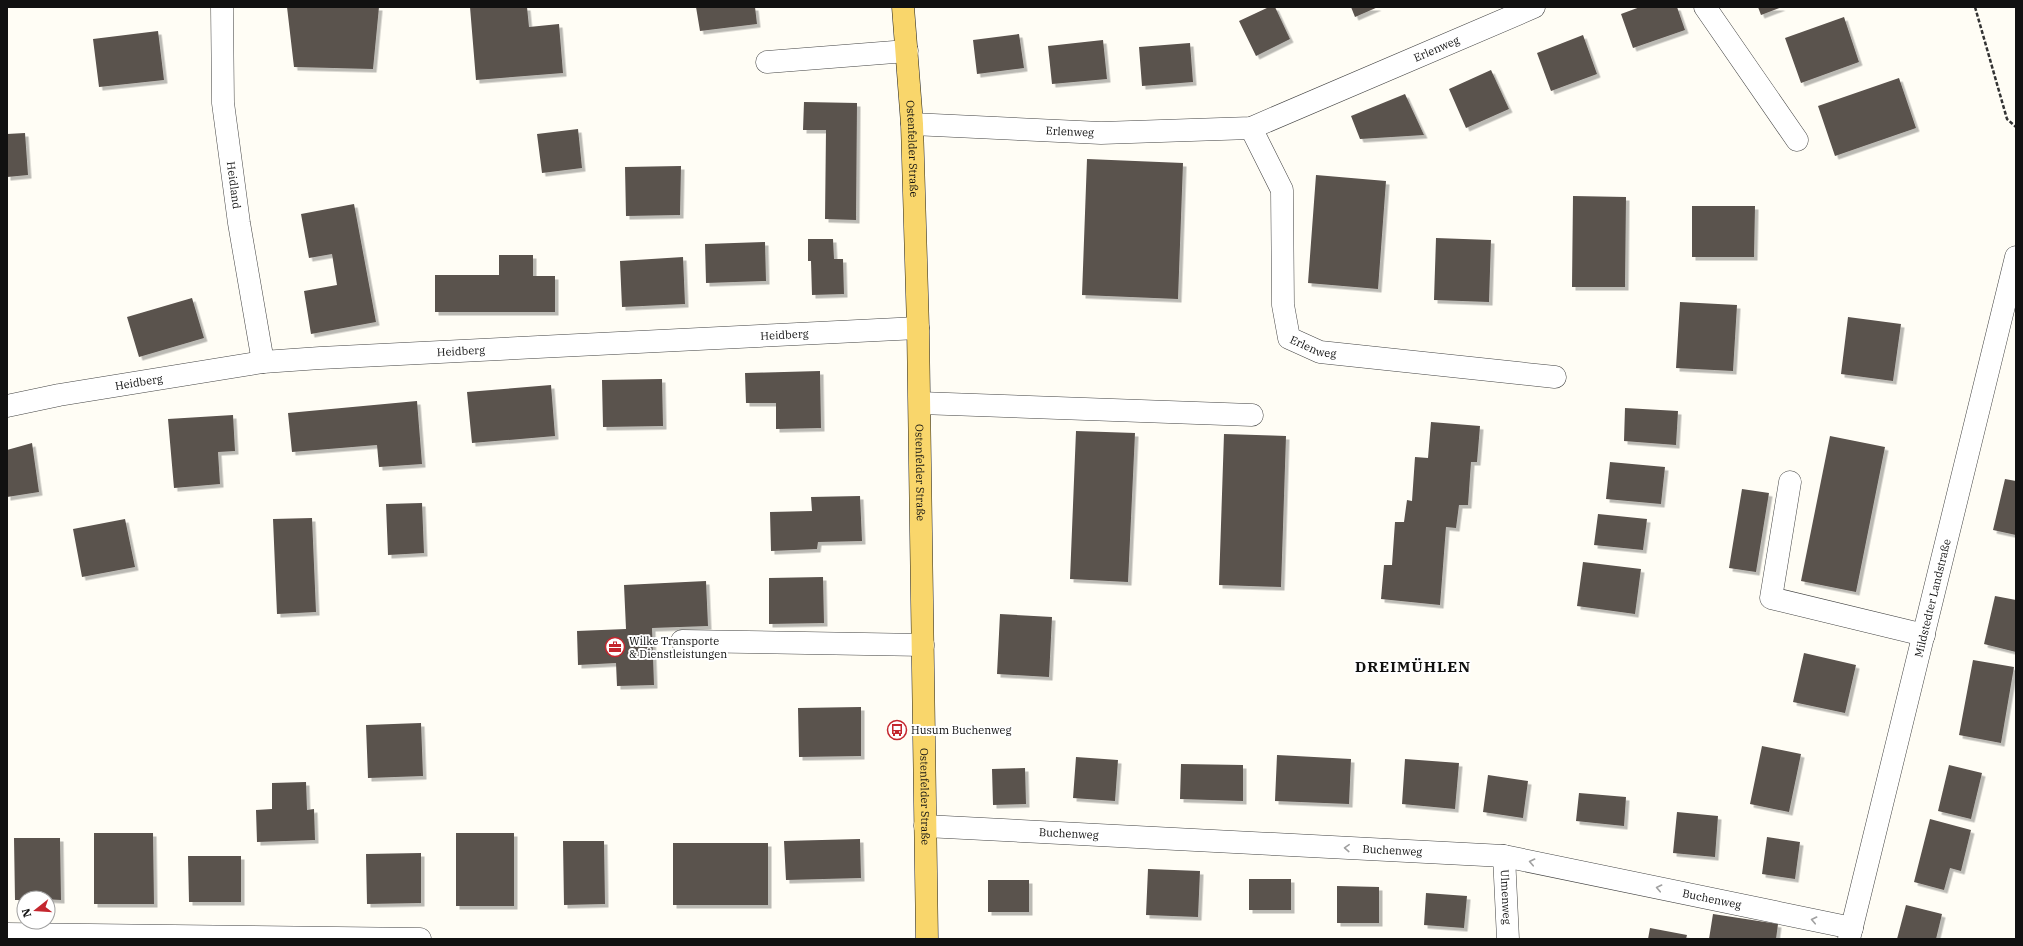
<svg xmlns="http://www.w3.org/2000/svg" width="2023" height="946" viewBox="0 0 2023 946" font-family="'IBM Plex Serif',serif">
	<defs>
		<filter id="shadow"><feDropShadow dx="3.5" dy="3.5" stdDeviation="0" flood-color="#0004"/></filter>
	</defs>
	<rect width="100%" height="100%" fill="#fffdf5"/>
	<!-- building -->
	<path fill="#5a524d" filter="url(#shadow)" d="M287,7h92l-6,62 -79,-2z
		M470,7h57l2,20 30,-3 4,49 -87,7z
		M696,7h59l2,17 -57,7z
		M1269,7h6l15,32 -34,17 -17,-35z
		M1351,7h27l-23,10z
		M1640,7h37l8,23 -52,18 -12,-34z
		M1758,7h24l-21,8z
		M1844,17l15,45 -58,21 -16,-45z
		M158,31l6,49 -65,7 -6,-48z
		M1019,34l5,34 -47,6 -4,-34z
		M1583,35l14,39 -46,17 -14,-38z
		M1103,40l4,39 -55,5 -4,-38z
		M1190,43l3,39 -51,4 -3,-39z
		M1491,70l18,39 -43,19 -17,-39z
		M1899,78l17,50 -81,28 -17,-50z
		M1405,94l19,41 -64,4 -9,-23z
		M804,102l53,1 -1,117 -31,-1 1,-89h-23z
		M578,129l4,39 -40,5 -5,-39z
		M25,133l3,42 -21,2v-43z
		M1087,159l96,4 -5,136 -96,-4z
		M681,166l-1,49 -54,1 -1,-49z
		M1316,175l70,6 -8,108 -70,-6z
		M1573,196l53,1 -1,90h-53z
		M354,204l22,118 -65,12 -7,-43 33,-6 -5,-31 -23,4 -8,-44z
		M1692,206h63l-1,51h-62z
		M1436,238l55,2 -2,62 -55,-2z
		M808,239h25l1,20h9l1,35 -32,1 -1,-34h-3z
		M765,242l1,39 -60,2 -1,-39z
		M499,255h34v21h22v36h-120v-37h64z
		M683,257l2,47 -63,3 -2,-46z
		M192,298l12,40 -65,19 -12,-40z
		M1680,302l57,3 -4,66 -57,-3z
		M1848,317l53,7 -8,57 -52,-7z
		M820,371l1,57 -45,1v-26h-30l-1,-30z
		M662,379l1,47 -60,1 -1,-47z
		M551,385l4,51 -83,7 -5,-51z
		M417,401l5,63 -43,3 -2,-22 -85,7 -4,-39z
		M1625,408l53,3 -2,34 -52,-4z
		M233,415l2,36 -17,1 2,32 -46,4 -6,-69z
		M1431,422l49,4 -3,36h-6l-3,43h-9l-3,23 -10,-1 -6,78 -59,-6 3,-34h8l3,-43h9l3,-22 5,1 3,-44 13,1z
		M1076,431l59,2 -7,149 -58,-3z
		M1224,434l62,2 -5,151 -62,-2z
		M1830,436l55,11 -29,145 -55,-11z
		M32,443l7,49 -32,5v-47z
		M1610,462l55,5 -4,37 -55,-5z
		M2005,479l11,2v54l-23,-5z
		M1742,489l27,4 -13,79 -27,-4z
		M860,496l2,45 -44,1 -1,7 -46,2 -1,-39 42,-1 -1,-14z
		M422,503l2,50 -36,2 -2,-51z
		M1598,514l49,5 -4,31 -49,-5z
		M312,518l4,94 -39,2 -4,-95z
		M125,519l10,48 -53,10 -9,-48z
		M1583,562l58,7 -6,45 -58,-8z
		M823,577l1,46 -55,1v-46z
		M706,581l2,45 -56,2 2,57 -37,1 -1,-23 -38,2 -1,-34 49,-2 -2,-44z
		M1995,596l21,4v52l-32,-8z
		M1000,614l52,3 -3,60 -52,-3z
		M1804,653l52,12 -11,48 -52,-11z
		M1973,660l41,7 -13,76 -42,-8z
		M861,707v49l-62,1 -1,-49z
		M421,723l2,53 -55,2 -2,-53z
		M1762,746l39,8 -12,58 -39,-8z
		M1277,755l74,4 -2,45 -74,-3z
		M1076,757l42,3 -3,41 -42,-3z
		M1405,759l54,4 -4,46 -53,-5z
		M1181,764l62,1v36l-63,-2z
		M1949,765l33,8 -11,46 -33,-8z
		M1025,768l1,36 -33,1 -1,-36z
		M1488,775l40,6 -5,37 -40,-6z
		M306,782l1,28 7,-1 1,31 -58,2 -1,-32 16,-1v-26z
		M1579,793l47,4 -2,29 -48,-5z
		M1677,812l41,4 -3,41 -42,-4z
		M1930,819l41,11 -10,41 -11,-3 -6,22 -30,-8z
		M94,833h59l1,71h-60z
		M456,833h58v73h-58z
		M1767,837l33,5 -5,37 -33,-5z
		M14,838h46l1,62 -37,-2v2h-9z
		M860,839l1,39 -75,2 -2,-39z
		M563,841h41l1,63 -41,1z
		M673,843h95v62h-95z
		M421,853v50l-54,1 -1,-50z
		M188,856h53v46h-52z
		M1148,869l52,2 -2,46 -52,-2z
		M1249,879h42v31h-42z
		M988,880h41v32h-41z
		M1337,886l42,1v36h-42z
		M1426,893l41,3 -3,32 -40,-3z
		M1906,905l36,9 -6,25h-39z
		M1713,914l65,10 -2,15h-67z
		M1650,928l37,7 -1,4h-38z"/>
	<g fill="none" stroke-linecap="round" stroke-linejoin="round">
		<!-- minor casing -->
		<g stroke="#444" stroke-width="23">
			<g id="minor">
				<path id="s1" d="M222,7l1,96 16,120 24,139"/>
				<path d="M1705,7l92,133"/>
				<path d="M767,62l140,-11"/>
				<path id="s2" d="M912,124l189,9 150,-5 283,-121"/>
				<path id="s3" d="M1251,128l31,62 1,115 6,33 31,14 235,25"/>
				<path d="M920,403l332,12"/>
				<path id="s4" d="M7,406l52,-11 204,-33 57,-4 598,-30"/>
				<path d="M1790,482l-19,116 153,37"/>
				<path d="M682,641l241,4"/>
				<path id="s5" d="M925,826l579,30 348,72"/>
				<path id="s6" d="M1504,856l4,83"/>
				<path d="M7,934l413,5"/>
				<path id="s7" d="M1849,939l167,-682"/>
			</g>
		</g>
		<!-- major casing -->
		<g stroke="#222" stroke-width="23">
			<g id="major">
				<path id="s8" d="M903,7l9,117 6,204 9,611"/>
			</g>
		</g>
		<!-- path -->
		<path stroke="#333" stroke-width="2.5" stroke-dasharray="4 2" stroke-linecap="butt" d="M1975,7l32,112 9,8"/>
		<!-- minor -->
		<use href="#minor" stroke="#fff" stroke-width="22"/>
		<!-- major -->
		<use href="#major" stroke="#f9d66b" stroke-width="22"/>
	</g>
	<!-- one-way arrows -->
	<defs><path id="oneway-chevron" d="M-2-3.5L2.5 0L-2 3.5" fill="none" stroke-width="1.6" stroke-linecap="round" stroke-linejoin="round"/></defs>
	<g stroke="#a0a0a0">
		<use href="#oneway-chevron" transform="translate(1347 848) rotate(-177)"/>
		<use href="#oneway-chevron" transform="translate(1532 862) rotate(-168)"/>
		<use href="#oneway-chevron" transform="translate(1659 888) rotate(-168)"/>
		<use href="#oneway-chevron" transform="translate(1814 920) rotate(-168)"/>
	</g>
	<!-- icons -->
	<defs>
		<g id="office-ring" transform="scale(1)"><circle r="9.5" fill="#fff" stroke="#c4262e" stroke-width="1.5"/><path d="M-6-3h4V-5.5h4V-3h4V5H-6ZM-1-4.5V-3h2v-1.5ZM-6 0V1H6V0Z" fill="#c4262e"/></g>
		<g id="bus-ring" transform="scale(1)"><circle r="9.5" fill="#fff" stroke="#c4262e" stroke-width="1.5"/><path d="M-5-6H5V4H4V6H2V4H-2V6H-4V4H-5ZM-3.5-4V0h7V-4ZM-3.5 1.2v1.5H-2V1.2ZM2 1.2v1.5H3.5V1.2Z" fill="#c4262e"/></g>
	</defs>
	<g fill-rule="evenodd">
		<use href="#office-ring" x="615" y="647"/>
		<use href="#bus-ring" x="897" y="730"/>
	</g>
	<g text-anchor="middle" dominant-baseline="central" stroke-width="4" stroke-linejoin="round" paint-order="stroke">
		<!-- street labels -->
		<g font-size="11" fill="#111" stroke="#fff">
			<text stroke="none"><textPath href="#s2" startOffset="541">Erlenweg</textPath></text>
			<text stroke="none"><textPath href="#s2" startOffset="158">Erlenweg</textPath></text>
			<text stroke="none"><textPath href="#s8" startOffset="142">Ostenfelder Straße</textPath></text>
			<text stroke="none"><textPath href="#s1" startOffset="179">Heidland</textPath></text>
			<text stroke="none"><textPath href="#s4" startOffset="782">Heidberg</textPath></text>
			<text stroke="none"><textPath href="#s3" startOffset="244">Erlenweg</textPath></text>
			<text stroke="none"><textPath href="#s4" startOffset="458">Heidberg</textPath></text>
			<text stroke="none"><textPath href="#s4" startOffset="134">Heidberg</textPath></text>
			<text stroke="none"><textPath href="#s8" startOffset="466">Ostenfelder Straße</textPath></text>
			<text stroke="none"><textPath href="#s7" startOffset="351">Mildstedter Landstraße</textPath></text>
			<text stroke="none"><textPath href="#s8" startOffset="790">Ostenfelder Straße</textPath></text>
			<text stroke="none"><textPath href="#s5" startOffset="144">Buchenweg</textPath></text>
			<text stroke="none"><textPath href="#s5" startOffset="468">Buchenweg</textPath></text>
			<text stroke="none"><textPath href="#s6" startOffset="41">Ulmenweg</textPath></text>
			<text stroke="none"><textPath href="#s5" startOffset="792">Buchenweg</textPath></text>
		</g>
		<!-- poi labels -->
		<g font-size="11" fill="#111" stroke="#fff" text-anchor="start">
			<text x="629" y="641">Wilke Transporte<tspan x="629" dy="13">&amp; Dienstleistungen</tspan></text>
			<text x="911" y="730">Husum Buchenweg</text>
		</g>
		<!-- district labels -->
		<g font-size="15" font-weight="bold" letter-spacing="1" fill="#111" stroke="#fff">
			<text x="1413" y="666">DREIMÜHLEN</text>
		</g>
	</g>
	<!-- border -->
	<rect width="2023" height="946" fill="none" stroke="#111111" stroke-width="16"/>
	<!-- north arrow -->
	<g transform="translate(36 910) rotate(253)"><circle r="19" fill="#ffffff" stroke="#a0a0a0"/>
	<path d="M0-3L7 15L0 10L-7 15Z" fill="#c4262e"/>
	<text y="-6" font-size="11" font-weight="bold" text-anchor="middle" fill="#111111">N</text>
	</g>
</svg>
